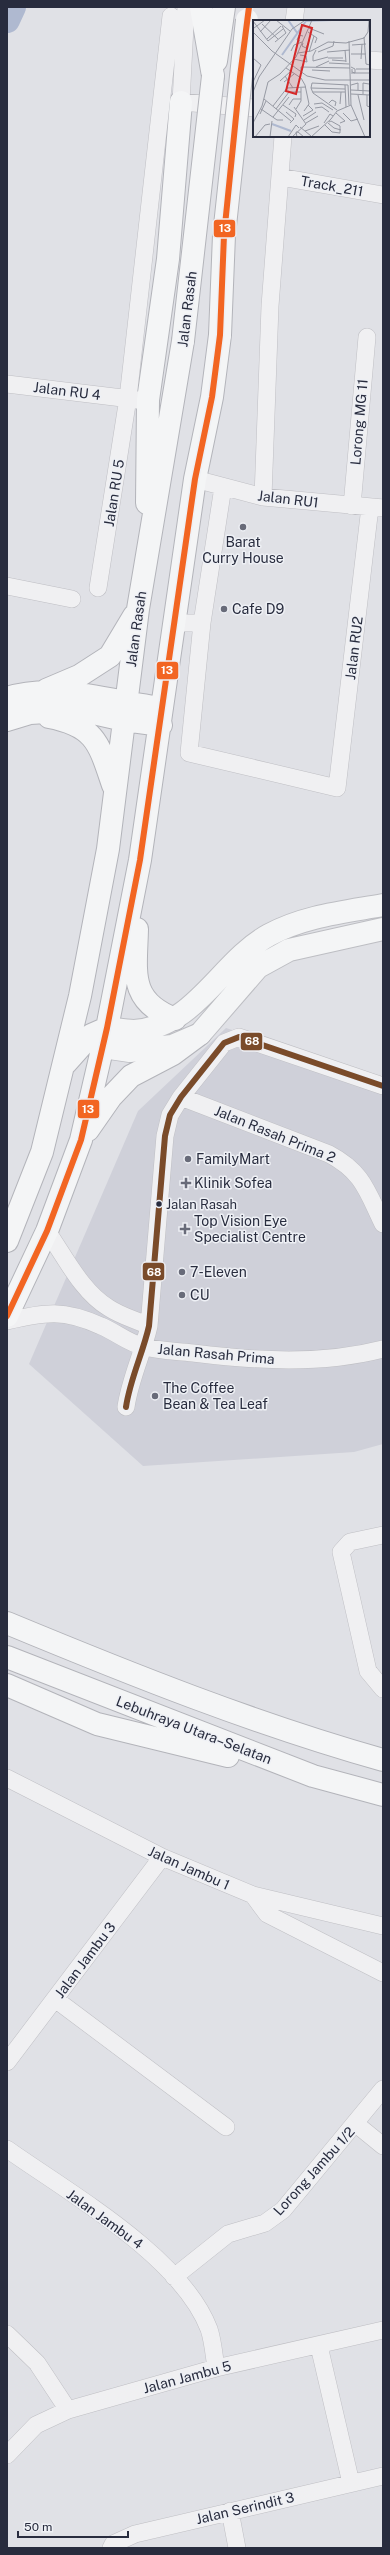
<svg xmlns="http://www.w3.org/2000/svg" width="390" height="2555" viewBox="0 0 390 2555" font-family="'Public Sans',sans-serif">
	<rect width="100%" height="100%" fill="#e0e1e6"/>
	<!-- built -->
	<path fill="#cfd0d9" d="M226,1028l157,51v365l-29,8 -211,14 -114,-102 109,-253z"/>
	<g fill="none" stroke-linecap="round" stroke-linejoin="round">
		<!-- river -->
		<path stroke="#afb9d0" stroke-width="26" d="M7,20l6,-13"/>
		<!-- minor casing -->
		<g stroke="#bfbfc4" stroke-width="18">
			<path id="minor" d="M186,7l-5,95 73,6
				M294,21l2,-14
				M369,60l14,1
				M280,177l103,18
				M7,384l132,16
				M195,479l68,18 120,11
				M223,487l-21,136 -13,130 148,35 33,-281
				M263,497l7,-191 13,-170
				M352,506l15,-169
				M7,586l65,13
				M98,588l30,-190 43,-382
				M174,623h28
				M181,1097l148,57c34,18 38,37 54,70
				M47,1231c18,26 35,61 62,77 12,8 27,12 40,18
				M7,1321c38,-9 57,-12 94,5 15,6 28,18 44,21 15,4 32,4 48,6 64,8 128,12 190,-4
				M126,1407c4,-28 17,-54 23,-81l16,-190 5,-21 11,-18 43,-54 15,-6 144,49
				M383,1535l-33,7 -9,10 27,119 15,18
				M7,1778l155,79 91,38 130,31
				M253,1895l14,19 116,59
				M55,1999l171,128
				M7,2062l155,-205
				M356,2124l27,22
				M7,2149c62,44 174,107 202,180 4,12 5,26 7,39
				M174,2277l54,-43 37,-11 18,-13 100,-121
				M7,2334l30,29 31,47
				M319,2346l32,137
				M7,2455l29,-30 32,-15 148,-42 167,-38
				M230,2511l7,37
				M111,2548l2,-4 22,-10 248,-58"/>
		</g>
		<!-- major casing -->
		<g stroke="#bdbec3" stroke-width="24">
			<path id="major" d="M107,1028c9,1 19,3 27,3 62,-4 86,-69 135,-96 35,-19 75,-23 114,-30
				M103,1047l27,4 42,-5 28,-12 58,-67 31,-17 94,-21"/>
		</g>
		<!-- highway casing -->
		<g stroke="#b3b4ba" stroke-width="24">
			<path id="highway" d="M201,7l12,69
				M216,61l8,-54
				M147,503l1,-103 20,-141 13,-157
				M46,690l33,-14 31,-20 24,-40
				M7,698c50,-16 105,4 155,10
				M49,717c47,9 50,27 64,68
				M7,720l23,-7 50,-3 44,10 37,5
				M137,929c-1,43 -9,72 38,90
				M66,1063l25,-28 16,-7
				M88,1130l23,-33 20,-21 42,-22 27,-20
				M7,1241l35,-89 38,-156 28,-147 30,-240 45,-268
				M7,1316l40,-85 34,-91 26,-112 33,-168 55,-381 17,-82 8,-62
				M7,1623c123,51 248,101 376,137
				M7,1657l306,119 70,19
				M7,1685l90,39 131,32"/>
		</g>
		<!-- minor -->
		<use href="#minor" stroke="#f0f0f2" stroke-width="17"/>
		<!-- major -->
		<use href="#major" stroke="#f4f5f6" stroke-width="22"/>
		<!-- highway -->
		<use href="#highway" stroke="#f4f5f6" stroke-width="22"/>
		<!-- highway-bridge casing -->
		<g stroke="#b3b4ba" stroke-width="24" stroke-linecap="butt">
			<path id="highway-bridge" d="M220,335l4,-100 23,-215
				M183,341l30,-265"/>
		</g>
		<!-- highway-bridge -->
		<use href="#highway-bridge" stroke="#f4f5f6" stroke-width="22"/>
		<!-- bus-1 casing -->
		<g stroke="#eef0f5" stroke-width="9">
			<path id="bus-1" d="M7,1316l40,-85 34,-91 26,-112 33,-168 55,-381 17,-82 8,-62 4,-100 16,-158 9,-70"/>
		</g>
		<!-- bus-2 casing -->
		<g stroke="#eef0f5" stroke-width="9">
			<path id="bus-2" d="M126,1407c4,-28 17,-54 23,-81l16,-190 5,-21 11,-18 43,-54 15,-6 144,49"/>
		</g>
		<!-- bus-1 -->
		<use href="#bus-1" stroke="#f26522" stroke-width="6"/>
		<!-- bus-2 -->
		<use href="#bus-2" stroke="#7a4b2a" stroke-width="6"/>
	</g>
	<!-- markers -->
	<g fill="#686b79" stroke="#eef0f5" stroke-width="1.5">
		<circle cx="243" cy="527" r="4"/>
		<circle cx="224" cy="609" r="4"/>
		<circle cx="188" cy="1159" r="4"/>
		<path d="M184 1177h4v4h4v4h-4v4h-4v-4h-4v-4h4z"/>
		<path d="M183 1223h4v4h4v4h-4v4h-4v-4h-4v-4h4z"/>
		<circle cx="182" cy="1272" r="4"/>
		<circle cx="182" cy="1295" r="4"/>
		<circle cx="155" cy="1396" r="4"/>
	</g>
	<circle fill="#282c3e" stroke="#eef0f5" stroke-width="1.5" cx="159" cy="1204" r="3.5"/>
	<g text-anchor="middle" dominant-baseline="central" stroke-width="3" stroke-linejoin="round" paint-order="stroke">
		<!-- bus labels -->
		<g font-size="13" fill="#282c3e" stroke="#eef0f5" text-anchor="start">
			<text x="166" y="1204">Jalan Rasah</text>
		</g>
		<!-- street labels -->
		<g font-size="14" fill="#282c3e" stroke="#eef0f5">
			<text transform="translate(332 186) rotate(10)">Track_211</text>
			<text transform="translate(187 309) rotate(-83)">Jalan Rasah</text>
			<text transform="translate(67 391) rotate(7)">Jalan RU 4</text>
			<text transform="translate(359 422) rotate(-85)">Lorong MG 11</text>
			<text transform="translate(114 493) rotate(-81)">Jalan RU 5</text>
			<text transform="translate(288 499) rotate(7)">Jalan RU1</text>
			<text transform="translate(136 629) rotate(-82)">Jalan Rasah</text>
			<text transform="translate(354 648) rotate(-83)">Jalan RU2</text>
			<text transform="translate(275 1134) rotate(22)">Jalan Rasah Prima 2</text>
			<text transform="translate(216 1354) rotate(5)">Jalan Rasah Prima</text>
			<text transform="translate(194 1730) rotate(21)">Lebuhraya Utara–Selatan</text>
			<text transform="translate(189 1868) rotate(24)">Jalan Jambu 1</text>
			<text transform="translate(85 1960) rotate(-53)">Jalan Jambu 3</text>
			<text transform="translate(314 2171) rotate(-48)">Lorong Jambu 1/2</text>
			<text transform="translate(105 2219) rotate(36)">Jalan Jambu 4</text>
			<text transform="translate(187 2377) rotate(-15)">Jalan Jambu 5</text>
			<text transform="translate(245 2508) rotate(-13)">Jalan Serindit 3</text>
		</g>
		<!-- poi labels -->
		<g font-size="14" fill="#282c3e" stroke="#eef0f5" text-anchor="start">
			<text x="243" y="542" text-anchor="middle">Barat<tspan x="243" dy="16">Curry House</tspan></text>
			<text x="232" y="609">Cafe D9</text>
			<text x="196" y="1159">FamilyMart</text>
			<text x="194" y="1183">Klinik Sofea</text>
			<text x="194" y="1221">Top Vision Eye<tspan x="194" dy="16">Specialist Centre</tspan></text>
			<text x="190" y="1272">7-Eleven</text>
			<text x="190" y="1295">CU</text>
			<text x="163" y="1388">The Coffee<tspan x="163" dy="16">Bean &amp; Tea Leaf</tspan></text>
		</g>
	</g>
	<!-- overview -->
	<g transform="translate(253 20)">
		<rect width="117" height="117" fill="#e0e1e6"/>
		<path fill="none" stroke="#afb9d0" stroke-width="2" d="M35,0l10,14M29,35l24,-34 26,-1M19,104l19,7"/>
		<path fill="none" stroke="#9699a3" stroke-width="1" d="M23,0l14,11M0,1l15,20M9,4l16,15M1,8l11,-8M56,8l15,6M0,12l19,19 35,25 18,4h45M7,12l11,-12M55,12l9,6 -2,5M111,17l2,27 4,1M14,19l14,-13M15,21l15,-12M47,21l-3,-1 2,-5 4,1M22,22l11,-9 -4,-7M50,23l-1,3 4,2 3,-7M99,25l14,-1M63,30l-3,6v5l15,-4M92,30l1,12M38,31l3,-6 8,-3M56,32l5,-16M65,32l15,-6 1,-5M74,32l23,-2M45,33l13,-2 17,-9 18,1 18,-5 4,-6 1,-12M98,34h15M0,38l8,7 -8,17M75,38h15M41,39l13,3 -1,-6 -6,-1M108,39l1,-15M79,40l14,1M76,43l20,1M63,47l13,-6M98,47l4,2v4l-3,-1v-3M33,48l15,10 4,7 4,19 -5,7M103,49h14M59,50l18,1M48,51v-4l49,1M98,53h19M32,56l8,12M27,61l11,-10M31,62l10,-8M92,65l1,22M98,65l7,-2v7M58,68l1,-5 36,2 1,20M58,68l2,5 24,17M58,68l34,1M98,70l19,1M0,72l6,-15 33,-48 12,-8M60,72h32M98,74l19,1M110,74v-11l6,1M105,75l6,25M114,75v11l3,1M11,79l27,22M76,83l3,-3 4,2 -1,4M61,84l8,-1 11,7M87,84l1,-12M30,85l13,9 -1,3M36,85l4,-6h8M98,85l14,32M20,86l14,-18 19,-1M62,88l7,-1 7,5M8,89l16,11h6M23,89l13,-17h12M43,89l5,-8v-13M33,92l8,7 -4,4M83,93l9,8 -5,2M90,93l8,8 7,-2M7,94l6,-13M50,96l10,-6 -5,-5M20,97l16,-20M51,100l12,-8M76,102l2,-1 9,5v7M0,103l9,-17 6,-24 12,-8 16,-17 16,-37M53,103l12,-7M71,103l6,-9 3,2M75,103l6,5 7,2M72,105l7,7 8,1M47,107l11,9M52,111l14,-5M2,117l10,-12 5,-1M17,117l2,-16M35,117l8,-12 3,3M39,117l14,-13 -12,-17M44,117l-1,-5h2l6,5M58,117l20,-18 6,-8 14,-6 -2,-64"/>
		<path fill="#d62828" fill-opacity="0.15" stroke="#d62828" stroke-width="2" d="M49,5l10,3 -16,66 -10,-3z"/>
		<rect width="117" height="117" fill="none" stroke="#282c3e" stroke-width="2"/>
	</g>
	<g stroke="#eef0f5" stroke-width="1.5">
		<rect x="213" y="219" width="23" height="19" rx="4" fill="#f26522"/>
		<rect x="156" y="661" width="23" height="19" rx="4" fill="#f26522"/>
		<rect x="240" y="1032" width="23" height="19" rx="4" fill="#7a4b2a"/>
		<rect x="77" y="1099" width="23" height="20" rx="4" fill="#f26522"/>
		<rect x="142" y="1262" width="23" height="19" rx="4" fill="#7a4b2a"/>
	</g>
	<g font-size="11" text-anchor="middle" font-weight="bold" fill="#fff">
		<text x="225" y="232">13</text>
		<text x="167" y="674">13</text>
		<text x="252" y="1045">68</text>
		<text x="88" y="1113">13</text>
		<text x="154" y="1276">68</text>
	</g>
	<!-- border -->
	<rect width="390" height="2555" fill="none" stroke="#282c3e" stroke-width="16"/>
	<!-- scale -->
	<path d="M18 2531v6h110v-6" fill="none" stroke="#282c3e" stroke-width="2"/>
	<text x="24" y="2531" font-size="12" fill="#282c3e" stroke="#eef0f5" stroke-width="3" paint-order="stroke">50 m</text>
</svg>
